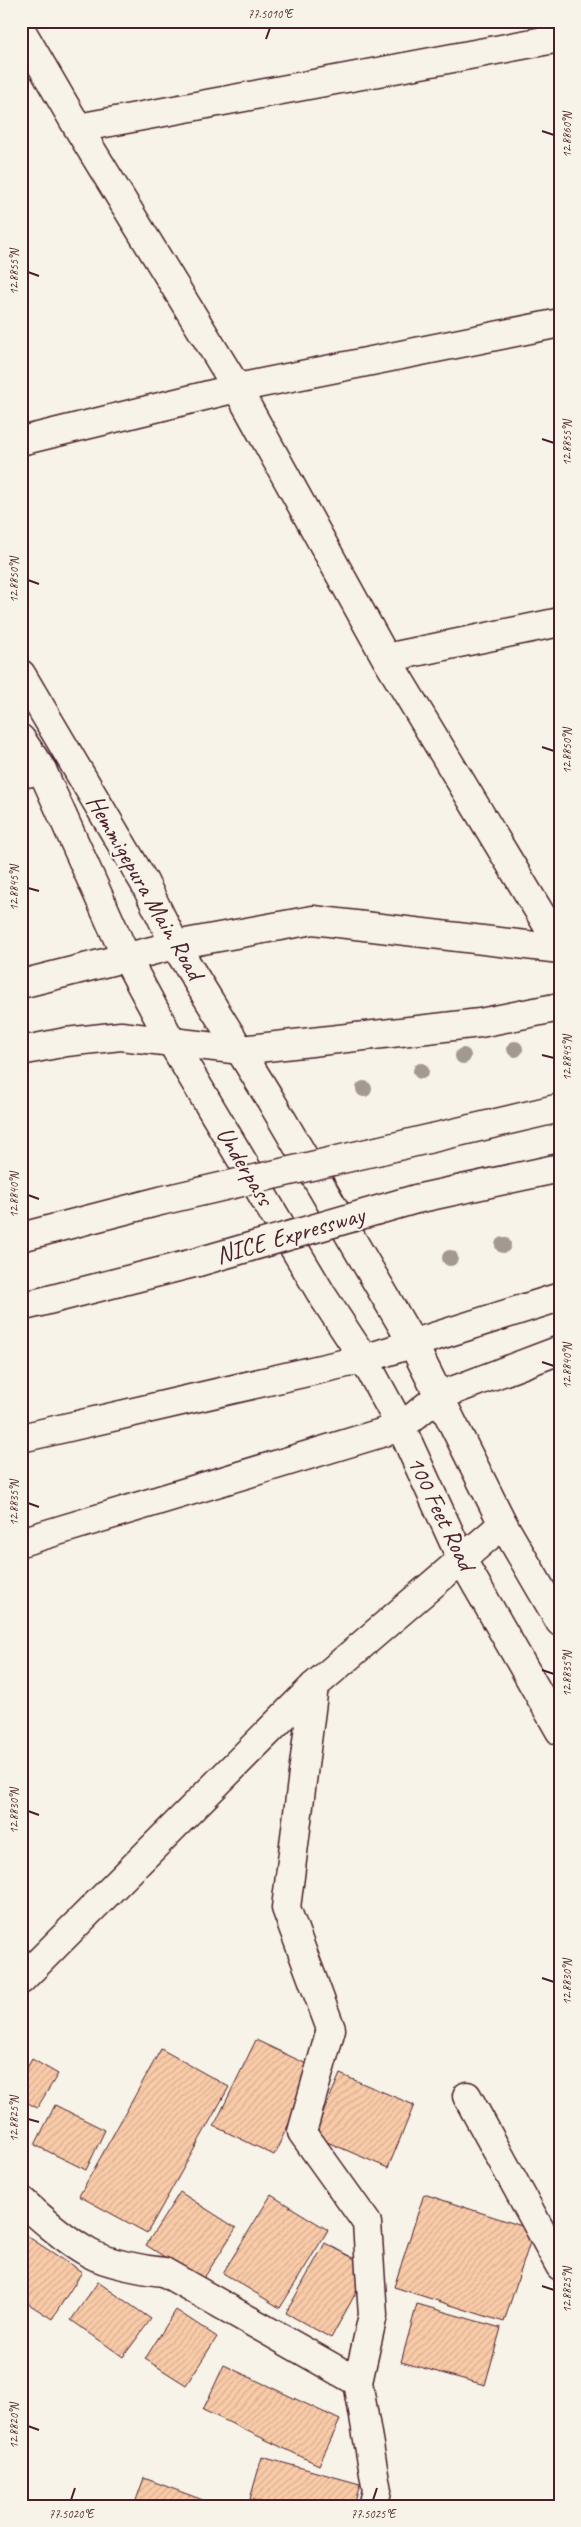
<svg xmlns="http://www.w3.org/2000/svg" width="581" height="2527" viewBox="0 0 581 2527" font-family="Caveat,sans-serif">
	<defs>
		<pattern id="building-hatch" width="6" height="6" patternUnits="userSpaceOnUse" patternTransform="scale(1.25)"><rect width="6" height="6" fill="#f9cba8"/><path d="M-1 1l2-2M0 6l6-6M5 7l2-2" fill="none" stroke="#d7ae91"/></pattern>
	</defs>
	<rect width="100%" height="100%" fill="#f7f3e8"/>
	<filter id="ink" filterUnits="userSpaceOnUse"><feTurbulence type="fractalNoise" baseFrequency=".02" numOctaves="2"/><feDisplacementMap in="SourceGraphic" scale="10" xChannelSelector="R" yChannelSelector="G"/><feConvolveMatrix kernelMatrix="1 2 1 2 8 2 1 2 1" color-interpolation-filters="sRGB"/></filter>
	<g filter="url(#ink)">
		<!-- building -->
		<path fill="url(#building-hatch)" stroke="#4a1f2b" d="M256,2040l59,28 -41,87 -60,-29z
			M161,2049l68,38 -82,146 -68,-37z
			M32,2059l26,15 -21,34 -16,-9v-20z
			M340,2074l74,31 -26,63 -75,-32z
			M55,2105l50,25 -19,40 -51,-25z
			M180,2192l56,36 -34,53 -56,-36z
			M424,2194l110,36 -30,92 -110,-35z
			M271,2195l57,35 -48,78 -57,-35z
			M21,2232l61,40 -30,47 -31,-20z
			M325,2243l45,24 -39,71 -45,-25z
			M98,2282l53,37 -28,38 -52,-37z
			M417,2304l84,24 -16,57 -84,-23z
			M176,2310l41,27 -31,48 -41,-26z
			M224,2365l116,55 -21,45 -116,-55z
			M262,2457l98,27 -6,22h-81l-23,-7z
			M144,2478l75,28h-85z"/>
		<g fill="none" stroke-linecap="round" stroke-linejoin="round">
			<!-- minor casing -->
			<g stroke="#4a1f2b" stroke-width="31">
				<path id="minor" d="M21,30l57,98 159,260 149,270 174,288
					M78,128l482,-90
					M21,441l216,-53 323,-65
					M386,658l174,-36
					M21,774l21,-4
					M21,984l154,-39 138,-25 247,29
					M21,1542l380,-115
					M314,1686l-28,222 45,121 -29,103 65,91 6,92 -15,67 19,109 -4,15
					M467,2096l93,170
					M21,2200c21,19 43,39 68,53 17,10 55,17 75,19l194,110"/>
			</g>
			<!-- tertiary casing -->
			<g stroke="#4a1f2b" stroke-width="31">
				<path id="tertiary" d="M401,1427l38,-31 121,-46
					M21,1980l293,-294 189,-162"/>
			</g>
			<!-- secondary casing -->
			<g stroke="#4a1f2b" stroke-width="31">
				<path id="secondary" d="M21,674l123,208 31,63 95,154 143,245 90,180 57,98
					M21,739l21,31 84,187 45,84 151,254 42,64 37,68 60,131 99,173"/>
			</g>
			<!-- motorway casing -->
			<g stroke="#4a1f2b" stroke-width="31">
				<path id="motorway" d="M21,1051l45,-9 55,-6 120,14 239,-27 80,-16
					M381,1150l179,-42
					M416,1199l144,-31
					M21,1237l139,-36
					M21,1307l177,-45
					M21,1438l343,-79 196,-62"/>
			</g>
			<!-- minor -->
			<use href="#minor" stroke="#f7f3e8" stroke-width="28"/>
			<!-- tertiary -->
			<use href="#tertiary" stroke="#f7f3e8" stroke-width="28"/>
			<!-- secondary -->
			<use href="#secondary" stroke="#f7f3e8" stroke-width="28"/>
			<!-- motorway -->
			<use href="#motorway" stroke="#f7f3e8" stroke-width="28"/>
			<!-- motorway-bridge casing -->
			<g stroke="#4a1f2b" stroke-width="31" stroke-linecap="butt">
				<path id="motorway-bridge" d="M160,1201l221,-51
					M198,1262l218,-63"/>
			</g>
			<!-- motorway-bridge -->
			<use href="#motorway-bridge" stroke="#f7f3e8" stroke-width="28"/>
		</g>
		<!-- trees -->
		<g fill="#a39992">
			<circle cx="515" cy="1049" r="8"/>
			<circle cx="463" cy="1056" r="8"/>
			<circle cx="421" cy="1071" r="8"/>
			<circle cx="364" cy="1089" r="8"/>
			<circle cx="503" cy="1245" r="8"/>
			<circle cx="450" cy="1258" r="8"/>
		</g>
	</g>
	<!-- ticks -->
	<path fill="none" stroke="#4a1f2b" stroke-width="2" d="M266,39l4,-11M542,131l12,4M28,272l11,4M542,439l12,4M28,580l11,4M542,747l12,4M28,888l11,3M542,1055l12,3M28,1195l11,4M542,1362l12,4M28,1503l11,4M542,1670l12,4M28,1811l11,4M542,1978l12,4M28,2119l11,3M542,2286l12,4M28,2426l11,4M71,2500l4,-12M373,2500l4,-12"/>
	<g text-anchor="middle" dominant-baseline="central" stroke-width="4" stroke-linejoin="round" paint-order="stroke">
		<!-- street labels -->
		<g font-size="25" fill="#4a1f2b" stroke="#f7f3e8">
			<text transform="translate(145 887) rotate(60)">Hemmigepura Main Road</text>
			<text transform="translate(245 1166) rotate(59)">Underpass</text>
			<text transform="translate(290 1235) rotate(-16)">NICE Expressway</text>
			<text transform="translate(441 1513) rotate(64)">100 Feet Road</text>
		</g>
	</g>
	<!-- margin -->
	<rect width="581" height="2527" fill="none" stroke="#f7f3e8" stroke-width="55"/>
	<rect x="28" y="28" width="526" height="2472" fill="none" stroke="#4a1f2b" stroke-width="2"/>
	<g font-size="12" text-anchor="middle" fill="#4a1f2b">
		<text x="270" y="18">77.5010°E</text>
		<text transform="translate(567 135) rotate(-90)" y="4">12.8860°N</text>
		<text transform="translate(14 272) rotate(-90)" y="4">12.8855°N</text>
		<text transform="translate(567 443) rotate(-90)" y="4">12.8855°N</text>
		<text transform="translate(14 580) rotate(-90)" y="4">12.8850°N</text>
		<text transform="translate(567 751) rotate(-90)" y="4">12.8850°N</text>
		<text transform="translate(14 888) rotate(-90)" y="4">12.8845°N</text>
		<text transform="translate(567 1058) rotate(-90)" y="4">12.8845°N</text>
		<text transform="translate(14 1195) rotate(-90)" y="4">12.8840°N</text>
		<text transform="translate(567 1366) rotate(-90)" y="4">12.8840°N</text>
		<text transform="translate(14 1503) rotate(-90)" y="4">12.8835°N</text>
		<text transform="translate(567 1674) rotate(-90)" y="4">12.8835°N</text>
		<text transform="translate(14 1811) rotate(-90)" y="4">12.8830°N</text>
		<text transform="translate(567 1982) rotate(-90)" y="4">12.8830°N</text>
		<text transform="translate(14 2119) rotate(-90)" y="4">12.8825°N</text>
		<text transform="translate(567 2290) rotate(-90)" y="4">12.8825°N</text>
		<text transform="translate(14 2426) rotate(-90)" y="4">12.8820°N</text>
		<text x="71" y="2518">77.5020°E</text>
		<text x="373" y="2518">77.5025°E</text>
	</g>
</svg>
